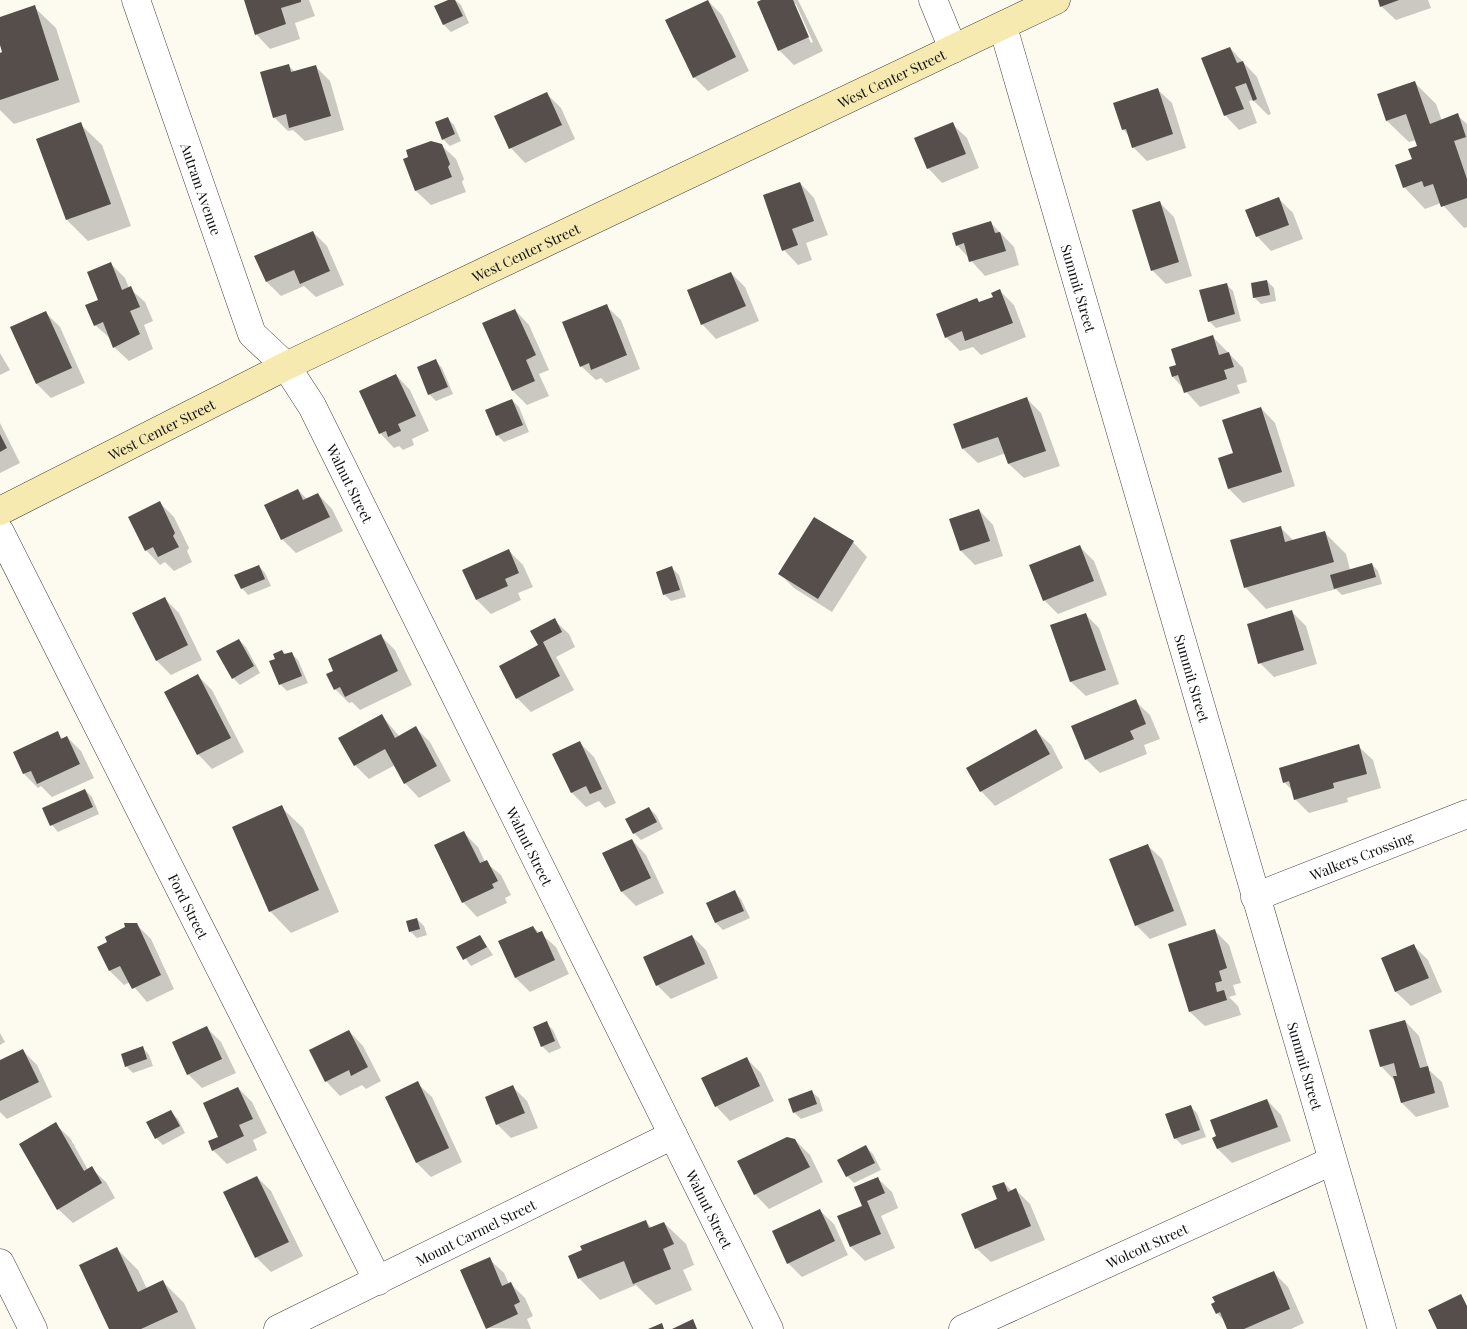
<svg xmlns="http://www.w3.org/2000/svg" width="1467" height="1329" viewBox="0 0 1467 1329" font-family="'Playfair Display',serif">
	<rect width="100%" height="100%" fill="#fdfaf0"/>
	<!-- shadow -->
	<path fill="#0003" fill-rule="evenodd" d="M245,0h64l6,16 -20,7 5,16 -30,10 -14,-15z
		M451,0h4l6,5 8,18 -18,9 -7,-7 -8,-18z
		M764,0h34l25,51 -29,14 -15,-15zM793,4h3l17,38 -2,1z
		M1379,0h49l3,8 -35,12 -15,-14z
		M708,1l14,14 27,56 -41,20 -14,-14z
		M34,7l22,21 24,74 -66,22 -14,-14v-56l4,-1 -4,-12v-23z
		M1230,48l27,29 14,37 -3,1 -15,-15 -4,1 8,22 -18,7 -14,-15z
		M288,65l7,7 21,-5 14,14 14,49 -39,11 -12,-11 -5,1 -14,-14z
		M1414,82l22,22 6,17 15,-6 10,9v103l-3,1 -23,-25 -16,6 -21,-22 15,-40 -3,-7 -7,2 -22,-21 -8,-26z
		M1157,89l15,14 14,45 -39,13 -14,-14 -4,-11 -6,-7z
		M546,93l15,15 14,31 -50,24 -14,-15 -15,-31z
		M447,118l7,7 7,16 -11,5 -7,-7z
		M80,124l22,21 29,81 -43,15 -21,-21 -30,-81z
		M952,124l15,14 12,30 -37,15 -14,-15z
		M441,145l15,14 8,20 -2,3 4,10 -35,13 -15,-14 -11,-31z
		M800,183l14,15 14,37 -22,8 6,17 -14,5 -14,-15z
		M1279,199l14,14 10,26 -32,12 -14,-15z
		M1160,203l14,14 18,59 -26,8 -14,-14z
		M991,223l23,24 5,18 -34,11 -28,-31z
		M313,232l14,14 17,39 -28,12 -12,-11 -23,10 -14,-14z
		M111,264l14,14 4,10 16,14 8,19 -9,4 9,24 -24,12 -15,-14 -3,-8 -16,-14 4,-25z
		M731,273l14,14 14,34 -43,18 -14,-15z
		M1267,281l7,7 2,13 -15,3 -7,-7z
		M1226,284l7,7 8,30 -25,7 -7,-7z
		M1000,291l14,14 12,32 -45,18 -8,-8 -13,4 -14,-14 34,-34 15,-5z
		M606,306l15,14 19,49 -34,14 -5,-5 -5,2 -15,-14z
		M515,310l14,15 20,45 -10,4 10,22 -22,9 -14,-14 -29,-67z
		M46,313l14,14 25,56 -34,15 -14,-14 -25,-56z
		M1212,336l31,32 4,14 -10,3 3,8 -40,14 -27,-30 5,-11z
		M0,353l10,17 -10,5z
		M436,361l6,7 11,26 -17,7 -7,-7z
		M396,375l14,15 19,41 -17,8 2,6 -11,5 -4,-4 -5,2 -14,-15z
		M1027,399l14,14 19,53 -36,12 -15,-14 -3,-11 -28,10 -15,-14 -8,-25z
		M512,400l7,7 10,25 -25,10 -7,-7z
		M1261,408l14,15 20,63 -52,17 -14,-14 -9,-30 15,-5z
		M0,423l20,40 -20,10z
		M298,490l9,9 11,-5 14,15 11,22 -47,22 -14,-14z
		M160,503l14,14 15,31 -2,3 5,11 -18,9 -9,-9 -5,3 -14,-15z
		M979,510l14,15 10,31 -28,9 -14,-14z
		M1280,527l14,14 30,-9 22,22 4,16 22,-6 6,7 4,13 -40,11 -6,-6 -70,20 -21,-22z
		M853,542l14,15 -35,55 -38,-24 -14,-14z
		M1080,547l14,14 13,34 -49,19 -14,-14z
		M509,551l14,14 10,22 -15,6 3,7 -30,14 -14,-14z
		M259,566l6,7 6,13 -23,9 -6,-7z
		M672,568l7,7 7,22 -15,4 -7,-7z
		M164,598l15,15 23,47 -31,15 -14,-14z
		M1292,612l14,14 11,38 -43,13 -14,-14z
		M1085,614l14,14 20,56 -33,12 -15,-14z
		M554,620l15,14 6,13 -19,10 18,33 -43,22 -14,-14 22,-53z
		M381,636l14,14 17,35 -52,25 -8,-8 -3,1 -14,-14v-17z
		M239,640l7,7 14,26 -20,12 -7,-7z
		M282,651l4,4 5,-2 7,7 10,23 -21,8 -7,-7 -4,-25z
		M198,676l14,14 32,62 -32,17 -14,-15z
		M1135,701l15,14 10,24 -16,6 3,9 -47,19 -14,-14z
		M382,716l18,21 16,-9 14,14 21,39 -32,17 -14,-15 -10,-18 -26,14 -14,-14z
		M1036,731l15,14 12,23 -68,38 -14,-15z
		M57,733l6,6 4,-2 14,14 13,27 -42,19 -11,-11 -3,2 -14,-14z
		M580,743l14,14 22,46 -11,5 -6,-7 -13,6 -14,-14 -18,-38z
		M1358,746l15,14 8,28 -34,10 1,4 -39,11 -14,-14 -2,-8 -9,-9z
		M85,790l7,7 7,17 -41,18 -6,-7z
		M281,807l22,21 36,84 -48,21 -21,-22z
		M649,808l7,7 7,14 -22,11 -7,-7z
		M464,833l14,14 7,15 16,13 10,20 -6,3 2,5 -30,14 -14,-15z
		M632,840l14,15 18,38 -28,13 -14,-14 -18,-38z
		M1147,845l15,14 25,66 -37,14 -14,-14z
		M734,892l7,7 9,19 -27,12 -7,-7 -8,-19z
		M417,919l7,7 3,9 -10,3 -7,-7z
		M136,924l15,15 23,50 -27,13 -17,-20 -6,3 -14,-14 -11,-23z
		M533,927l23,20 13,27 -39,18 -14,-14 -16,-36z
		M1215,931l14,14 12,38 -8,2 3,10 -7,2 9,9 3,9 -36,11 -15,-14z
		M480,936l13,19 -22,11 -13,-18z
		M692,936l14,14 12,28 -47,21 -14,-14z
		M1414,946l14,14 14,32 -31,14 -15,-14 -14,-33z
		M1405,1021l14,15 10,34 13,12 7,25 -33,10 -14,-14 -7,-22 -14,-15z
		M546,1023l7,7 8,18 -12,5 -7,-7z
		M207,1028l14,14 15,31 -34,15 -14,-14z
		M349,1031l14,15 18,35 -15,8 -4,-4 -22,11 -14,-15z
		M0,1033l5,9 -5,3z
		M143,1048l6,7 4,11 -20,7 -7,-7z
		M23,1051l14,14 15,32 -45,22 -7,-7v-50z
		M746,1058l15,15 13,28 -44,20 -14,-15z
		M417,1083l15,14 30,65 -31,15 -14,-14 -31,-66z
		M513,1087l14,14 11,27 -27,10 -14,-14z
		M238,1088l14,14 15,31 -14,7 4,10 -30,14 -14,-14z
		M812,1092l7,6 4,13 -22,8 -7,-7z
		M1267,1100l14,15 10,26 -59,22 -14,-14z
		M1191,1107l6,6 9,24 -24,8 -7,-7z
		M171,1112l7,7 7,14 -22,12 -7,-7z
		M55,1124l15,14 18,32 3,-2 15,14 9,16 -42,25 -15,-14z
		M795,1140l15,15 13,27 -54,27 -14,-15z
		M866,1147l7,7 8,16 -27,13 -7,-7z
		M257,1177l14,14 32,65 -32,16 -14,-14 -32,-65z
		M877,1178l15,14 6,16 -17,8 14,32 -30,13 -14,-14 12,-41z
		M1004,1183l8,8 4,-1 14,14 15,36 -54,22 -15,-14 23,-48z
		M819,1210l15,14 14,31 -46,22 -14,-14z
		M645,1221l7,7 12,-5 22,21 8,21 -11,5 9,20 -36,15 -20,-20 -36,15 -21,-22 4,-27z
		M116,1248l22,22 9,19 16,-7 21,21 12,26h-86z
		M489,1259l15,14 5,11h2l14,14 8,18 -6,3 4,10 -44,-1z
		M1273,1272l15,15 16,36 -13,6h-62l-4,-7 -8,-9z"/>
	<!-- building -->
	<path fill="#554e4b" d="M244,0h57v2l-20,6 5,16 -31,11z
		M448,0h7l8,16 -20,9 -9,-19z
		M708,0l28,57 -43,21 -28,-58z
		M761,0h32l16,37 -31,14 -21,-49z
		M1378,0h21l-19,7z
		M35,5l24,75 -59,20v-47l2,-1 -2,-7v-28z
		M1230,47l7,16 6,-2 14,38 -4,2 -7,-18 -11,4 9,22 -20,7 -23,-58z
		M289,64l2,8 25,-7 15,51 -42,12 -3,-14 -13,4 -13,-46z
		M1415,81l15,43 28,-11 8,24 -12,4 13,38v19l-26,9 -8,-23 -9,3 -2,-6 -19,7 -8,-23 17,-6 -4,-10 9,-3 -11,-32 -20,7 -9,-27z
		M1158,88l15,46 -41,14 -6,-19 -4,1 -9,-27z
		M547,92l15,33 -53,24 -15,-33z
		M448,117l7,17 -13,6 -7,-18z
		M81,122l30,82 -45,16 -30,-81z
		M953,122l13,32 -39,15 -13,-31z
		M431,141l11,3 8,20 -2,3 4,10 -37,14 -12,-32 5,-2 -2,-7z
		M800,182l14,39 -22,8 6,16 -16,6 -19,-56z
		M1279,197l10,28 -33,12 -11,-27z
		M1160,201l19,61 -28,9 -19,-61z
		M991,221l4,12 5,-1 6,19 -37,11 -5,-19 -8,3 -4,-13z
		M313,231l17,40 -30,13 -6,-14 -28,12 -12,-26z
		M111,262l11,28 9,-4 9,21 -10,4 10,23 -27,14 -10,-26 -9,4 -9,-21 13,-5 -11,-28z
		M731,272l15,34 -45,19 -14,-35z
		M1267,280l3,15 -17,3 -2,-15z
		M1227,283l8,31 -27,8 -9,-32z
		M1000,289l13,34 -48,18 -3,-10 -17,7 -9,-24 41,-16 2,4 14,-5 -2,-4z
		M607,304l20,51 -36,15 -2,-7 -9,4 -18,-45z
		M515,309l21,46 -10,5 9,21 -23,10 -30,-68z
		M46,311l26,57 -36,16 -26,-57z
		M1213,335l6,20 10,-3 5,15 -10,3 3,9 -43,14 -6,-18 -6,2 -3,-10 7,-2 -5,-16z
		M436,359l12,28 -20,8 -11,-28z
		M396,374l20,42 -18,8 3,7 -13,6 -2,-6 -7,3 -20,-43z
		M1027,397l19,54 -38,13 -10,-27 -36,12 -9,-25z
		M512,399l11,26 -27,11 -11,-26z
		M1261,407l21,65 -54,17 -10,-31 15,-5 -11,-33z
		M0,434l7,14 -7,4z
		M298,489l5,11 15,-7 12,24 -49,23 -17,-35z
		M160,501l15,32 -2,3 6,11 -21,10 -5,-10 -8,4 -17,-34z
		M979,509l11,32 -30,10 -11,-32z
		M814,517l40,24 -36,58 -40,-25z
		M1281,526l4,16 40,-11 9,31 -90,26 -14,-48z
		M1080,545l14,36 -51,20 -14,-36z
		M509,549l10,24 -14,6 3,7 -32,14 -14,-30z
		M1372,563l4,14 -42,12 -4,-14z
		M259,565l6,14 -24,10 -7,-14z
		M672,566l8,24 -17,5 -7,-23z
		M165,597l23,48 -32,16 -24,-48z
		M1292,610l12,40 -46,14 -11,-40z
		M1086,613l20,57 -36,12 -20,-57z
		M555,618l7,14 -19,10 17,34 -44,23 -17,-33 39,-21 -8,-14z
		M381,634l17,37 -53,26 -5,-10 -6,3 -8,-16 7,-3 -5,-12z
		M239,639l15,27 -22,13 -16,-28z
		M282,650l2,4 8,-2 10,24 -23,9 -10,-24 6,-2 -2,-5z
		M198,674l33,64 -34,17 -33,-63z
		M1136,699l10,25 -16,7 4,8 -49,21 -14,-34z
		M382,714l13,24 21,-12 21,40 -33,18 -19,-35 -31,17 -16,-28z
		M1036,729l14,25 -70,38 -14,-24z
		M58,731l3,8 6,-3 13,28 -43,20 -6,-13 -8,3 -10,-22z
		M580,741l22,48 -12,5 -4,-8 -15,7 -19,-39z
		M1359,744l8,30 -34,9 1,5 -40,12 -5,-19 -6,2 -4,-15z
		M85,789l8,18 -43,19 -8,-18z
		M282,805l37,85 -50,22 -37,-85z
		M649,807l8,15 -24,12 -8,-15z
		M464,831l16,32 7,-3 11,21 -6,3 2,4 -32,15 -28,-58z
		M632,839l19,39 -30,14 -19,-39z
		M1148,844l26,67 -39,15 -26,-67z
		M735,890l9,21 -29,12 -9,-20z
		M417,918l3,11 -11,3 -3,-11z
		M124,923h13l24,52 -29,14 -12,-23 -11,5 -12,-24 10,-5 -2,-5 20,-10z
		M533,926l4,7 5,-2 13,29 -40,18 -17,-37z
		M1215,929l12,39 -8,3 3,10 -7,2 2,9 7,-2 3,10 -38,12 -21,-68z
		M480,935l7,12 -24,13 -7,-13z
		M692,935l13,29 -49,22 -13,-29z
		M1414,944l15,34 -34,14 -14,-34z
		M1405,1020l15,48 8,-2 7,27 -34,10 -8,-27h4l-3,-13 -14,4 -11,-37z
		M547,1021l8,20 -14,6 -8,-20z
		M207,1026l15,33 -35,16 -15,-33z
		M349,1030l19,37 -17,9 -2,-6 -24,12 -16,-32z
		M143,1046l4,13 -22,8 -4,-13z
		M23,1049l16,33 -39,19v-41z
		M747,1057l13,29 -45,21 -14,-29z
		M418,1081l31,67 -33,15 -31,-66z
		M513,1085l12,28 -29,12 -11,-28z
		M238,1087l15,32 -14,6 5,11 -32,15 -4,-10 10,-4 -15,-34z
		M812,1090l5,14 -24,9 -5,-14z
		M1267,1099l11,28 -61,22 -5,-11 4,-2 -6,-16z
		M1191,1105l9,25 -26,9 -9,-25z
		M171,1110l9,16 -25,13 -9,-17z
		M56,1122l28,49 8,-5 10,17 -45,27 -38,-66z
		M787,1137l8,2 15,28 -56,28 -17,-34z
		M866,1145l9,18 -29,14 -9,-17z
		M257,1176l32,66 -34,16 -32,-66z
		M878,1177l7,16 -18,8 14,33 -31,13 -13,-31 25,-10 -8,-19z
		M1004,1182l4,10 8,-4 15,38 -56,23 -14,-35 36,-15 -5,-13z
		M820,1209l15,32 -48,23 -15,-33z
		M646,1220l3,8 15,-6 10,22 -11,5 8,20 -38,15 -9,-23 -46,18 -10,-23 14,-6 -2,-4z
		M117,1247l21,45 25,-12 15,32 -37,17h-32l-30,-64z
		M490,1257l12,29 9,-4 9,20 -6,3 4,9 -32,15 -26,-59z
		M1274,1271l16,38 -46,20h-17l-7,-17 -4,2 -5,-10 4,-2 -3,-5z
		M1461,1294l6,12v23h-30l-9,-19z
		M693,1319l4,10h-25z
		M662,1323l2,6h-16z"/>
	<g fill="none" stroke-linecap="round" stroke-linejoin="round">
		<!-- street casing -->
		<g stroke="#414141" stroke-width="29">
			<g id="street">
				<path id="s1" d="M136,0l116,334 34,32 26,40 457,923"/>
				<path d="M933,0l20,49"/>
				<path id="s2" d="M1003,27l379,1302"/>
				<path id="s3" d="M0,532l378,749"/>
				<path id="s4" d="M1255,897l212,-83"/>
				<path d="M0,1263l33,66"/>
				<path id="s5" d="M278,1329l395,-194"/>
				<path id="s6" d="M963,1329l369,-168"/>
			</g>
		</g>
		<!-- secondary casing -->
		<g stroke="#303030" stroke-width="29">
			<g id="secondary">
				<path id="s7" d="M0,511l286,-145 770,-366"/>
			</g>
		</g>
		<!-- street -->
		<use href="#street" stroke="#fff" stroke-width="28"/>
		<!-- secondary -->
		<use href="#secondary" stroke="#f7eab1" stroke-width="28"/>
	</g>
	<g text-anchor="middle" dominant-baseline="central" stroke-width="5" stroke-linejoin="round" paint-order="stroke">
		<!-- street labels -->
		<g font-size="14" fill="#0e0e0e" stroke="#fff">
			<text stroke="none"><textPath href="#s7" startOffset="991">West Center Street</textPath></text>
			<text stroke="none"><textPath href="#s1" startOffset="200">Autram Avenue</textPath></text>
			<text stroke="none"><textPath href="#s7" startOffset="586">West Center Street</textPath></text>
			<text stroke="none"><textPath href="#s2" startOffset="272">Summit Street</textPath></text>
			<text stroke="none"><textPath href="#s7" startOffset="181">West Center Street</textPath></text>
			<text stroke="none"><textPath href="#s1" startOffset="534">Walnut Street</textPath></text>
			<text stroke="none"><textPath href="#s2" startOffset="678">Summit Street</textPath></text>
			<text stroke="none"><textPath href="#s1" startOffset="939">Walnut Street</textPath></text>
			<text stroke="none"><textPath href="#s4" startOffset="114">Walkers Crossing</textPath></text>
			<text stroke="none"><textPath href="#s3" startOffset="419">Ford Street</textPath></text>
			<text stroke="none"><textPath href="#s2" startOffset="1082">Summit Street</textPath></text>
			<text stroke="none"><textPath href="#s1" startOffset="1344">Walnut Street</textPath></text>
			<text stroke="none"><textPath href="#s5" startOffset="220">Mount Carmel Street</textPath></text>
			<text stroke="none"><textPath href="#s6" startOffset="202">Wolcott Street</textPath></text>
		</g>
	</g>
</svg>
